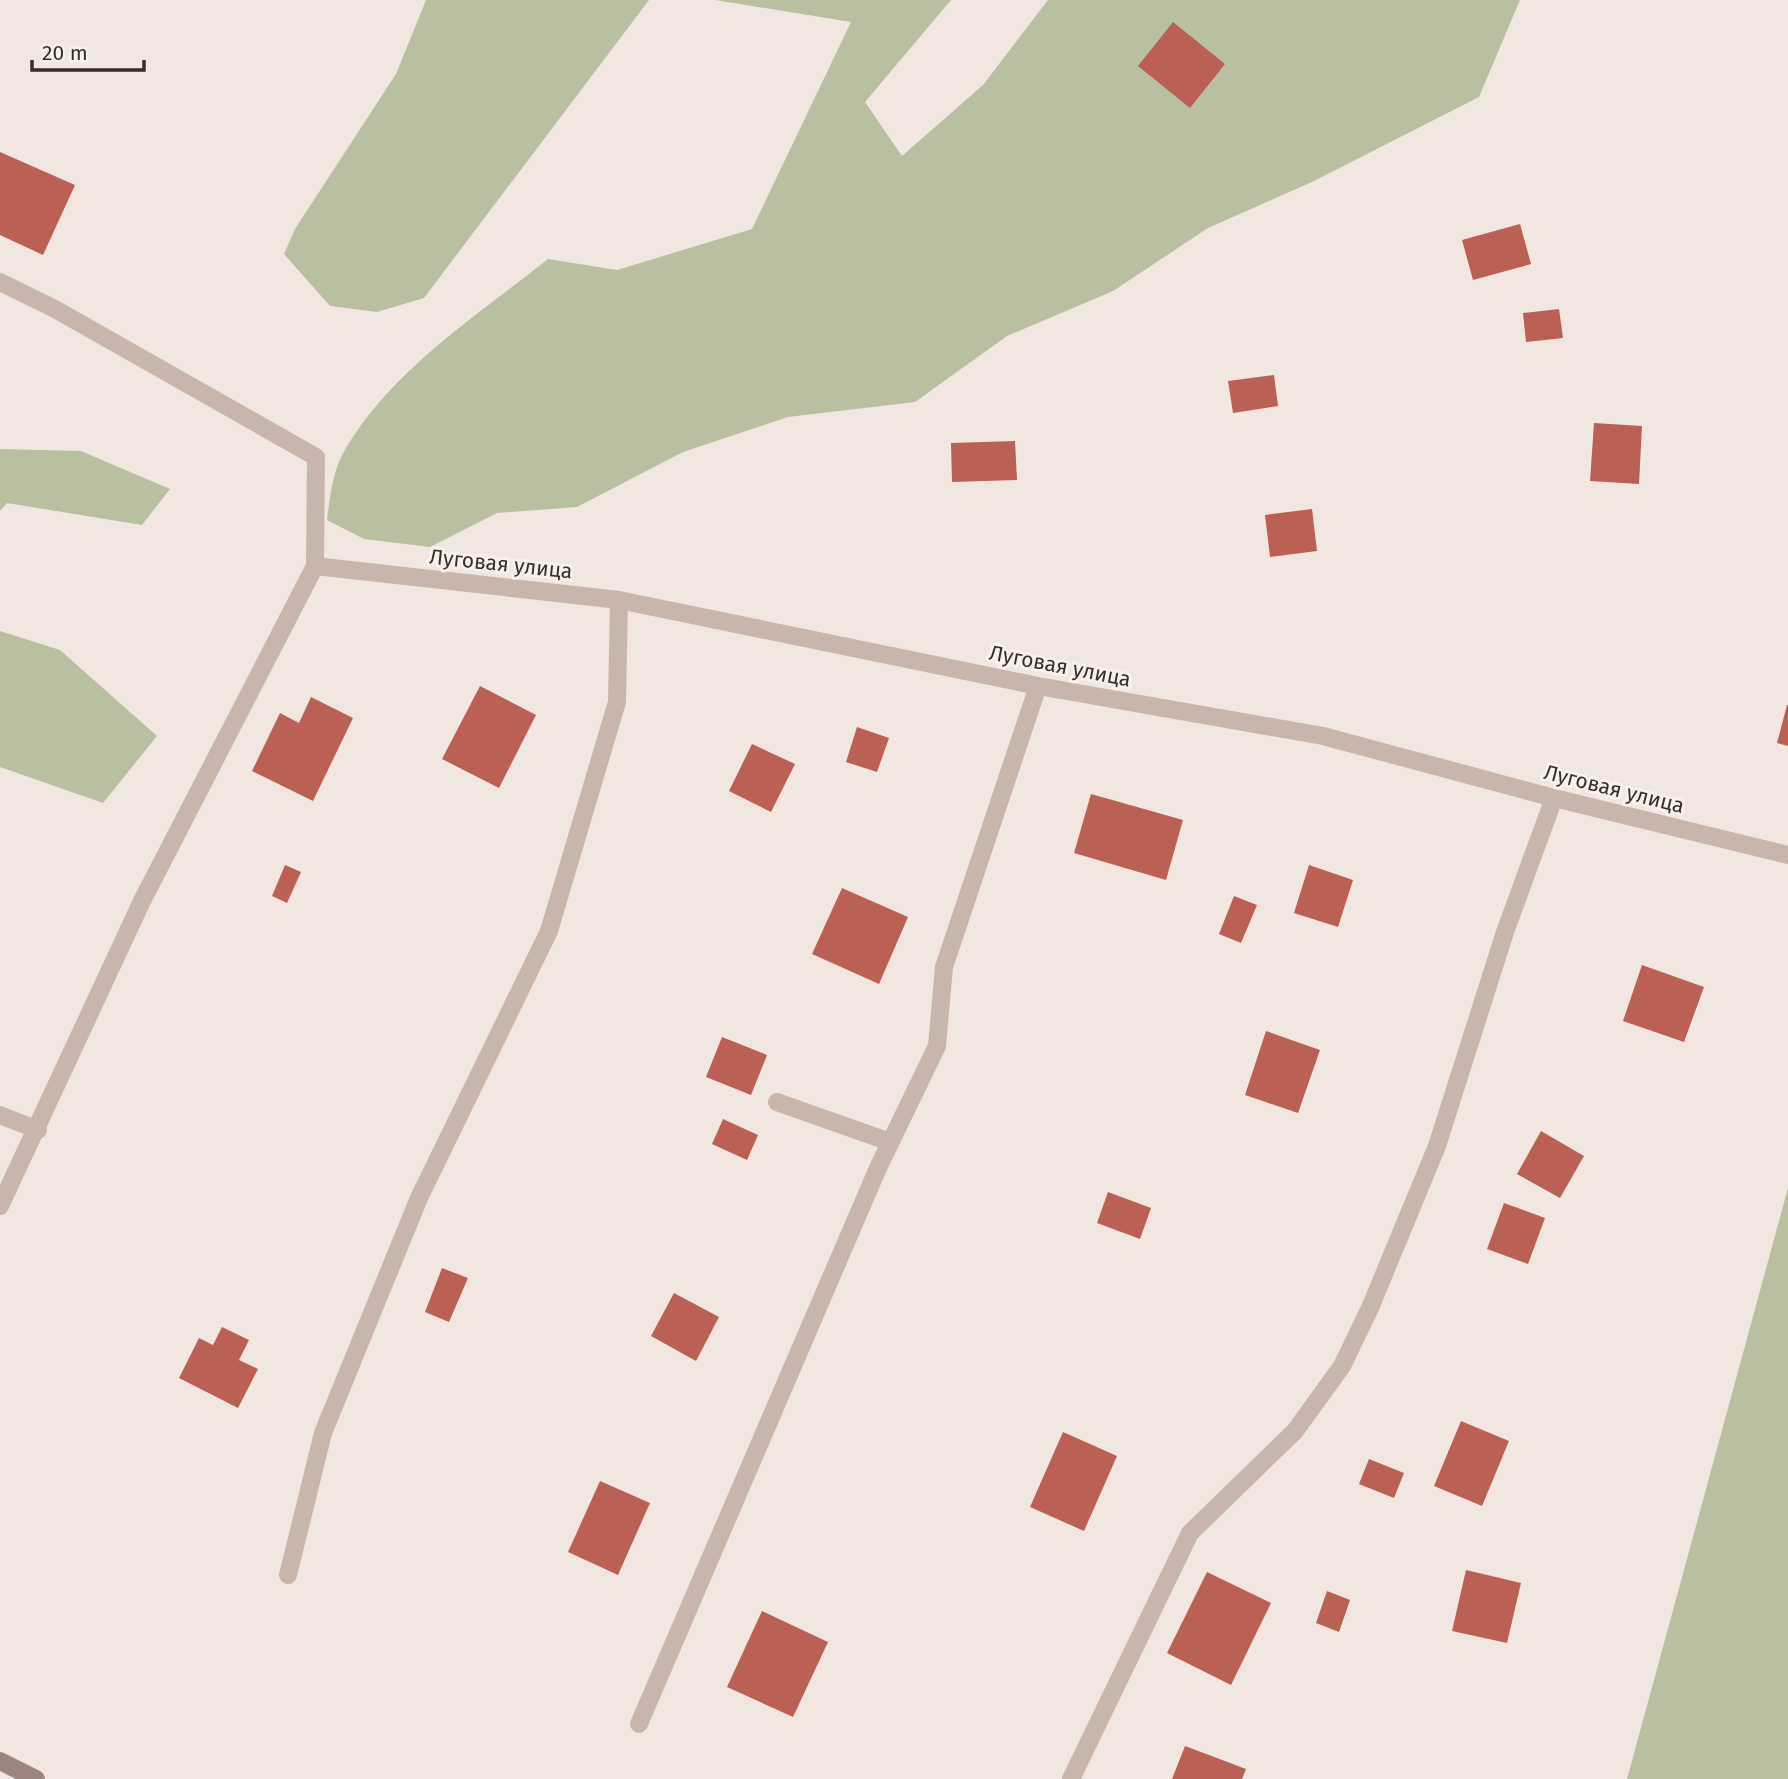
<svg xmlns="http://www.w3.org/2000/svg" width="1788" height="1779" viewBox="0 0 1788 1779" font-family="'Fira Sans',sans-serif">
	<rect width="100%" height="100%" fill="#f1e7e0"/>
	<!-- green -->
	<path fill="#b9bfa1" d="M426,0h223l-225,298 -47,14 -47,-6 -46,-52 11,-25 101,-155z
		M715,0h236l-86,102 37,54 81,-71 65,-85h472l-41,97 -167,85 -104,46 -95,63 -106,45 -92,66 -127,15 -105,35 -106,55 -80,6 -67,34 -66,-8 -37,-19c3,-25 6,-51 19,-72 48,-80 131,-132 202,-189l69,11 135,-41 99,-207z
		M0,449l81,2 89,38 -28,36 -135,-22 -7,8z
		M0,631l60,19 97,86 -54,67 -103,-36z
		M1788,1188v591h-161z"/>
	<!-- building -->
	<path fill="#bb6054" d="M1173,22l52,42 -35,44 -52,-42z
		M0,152l75,33 -32,70 -43,-20z
		M1520,224l11,40 -58,16 -11,-40z
		M1559,309l4,29 -37,4 -3,-29z
		M1274,375l4,31 -45,7 -5,-32z
		M1594,423l48,3 -3,58 -49,-3z
		M1015,441l2,39 -65,2 -1,-39z
		M1312,509l5,42 -47,6 -5,-42z
		M480,686l56,29 -37,73 -57,-29z
		M311,697l42,21 -40,83 -61,-30 28,-58 19,10z
		M1787,705h1v41l-11,-3z
		M857,727l32,11 -12,34 -31,-10z
		M752,744l43,20 -24,48 -42,-21z
		M1091,794l92,26 -17,60 -92,-27z
		M285,865l16,7 -14,31 -15,-7z
		M1309,865l44,15 -15,47 -44,-14z
		M842,888l66,29 -29,67 -67,-30z
		M1234,896l23,9 -16,38 -22,-9z
		M1642,965l62,22 -20,55 -61,-21z
		M1266,1031l54,19 -22,63 -53,-18z
		M722,1037l45,18 -16,40 -45,-18z
		M723,1119l35,16 -11,25 -35,-16z
		M1541,1131l43,25 -24,42 -43,-24z
		M1108,1192l43,16 -11,31 -43,-16z
		M1504,1203l41,15 -17,46 -41,-15z
		M442,1268l26,10 -19,44 -24,-10z
		M674,1293l45,24 -23,44 -45,-25z
		M222,1327l27,13 -10,20 19,9 -20,39 -59,-30 20,-40 14,7z
		M1461,1421l48,20 -27,65 -48,-20z
		M1063,1432l54,24 -33,75 -54,-24z
		M1369,1459l35,14 -10,25 -35,-14z
		M600,1481l50,22 -32,72 -50,-23z
		M1466,1570l55,13 -14,60 -55,-12z
		M1207,1572l64,31 -40,82 -64,-32z
		M1327,1591l23,9 -11,32 -23,-9z
		M762,1611l66,31 -35,75 -66,-30z
		M1185,1746l61,23 -4,10h-70z"/>
	<g fill="none" stroke-linecap="round" stroke-linejoin="round">
		<!-- lane -->
		<path stroke="#c8b6ad" stroke-width="18" d="M0,282l55,27 261,148 -1,109
			M777,1102l113,40"/>
		<!-- street -->
		<path stroke="#c8b6ad" stroke-width="18" d="M0,1115l38,15
			M0,1206l142,-305 173,-335 304,34 419,86 285,50 231,62 234,57
			M288,1575l35,-142 96,-235 130,-267 68,-229 2,-102
			M639,1724l239,-556 59,-122 7,-79 94,-281
			M1071,1779l119,-246 105,-102 47,-65 28,-58 67,-162 68,-214 49,-134"/>
		<!-- secondary -->
		<path stroke="#9c857e" stroke-width="18" d="M0,1761l36,18"/>
	</g>
	<g text-anchor="middle" dominant-baseline="central" stroke-width="6" stroke-linejoin="round" paint-order="stroke">
		<!-- street labels -->
		<g font-size="21" fill="#372d2b" stroke="#f9f1ec">
			<text transform="translate(501 564) rotate(6)">Луговая улица</text>
			<text transform="translate(1060 666) rotate(11)">Луговая улица</text>
			<text transform="translate(1614 789) rotate(14)">Луговая улица</text>
		</g>
	</g>
	<!-- scale -->
	<path d="M32 60v10h112v-10" fill="none" stroke="#372d2b" stroke-width="3.5"/>
	<text x="42" y="60" font-size="21" fill="#372d2b" stroke="#f9f1ec" stroke-width="5" paint-order="stroke">20 m</text>
</svg>
